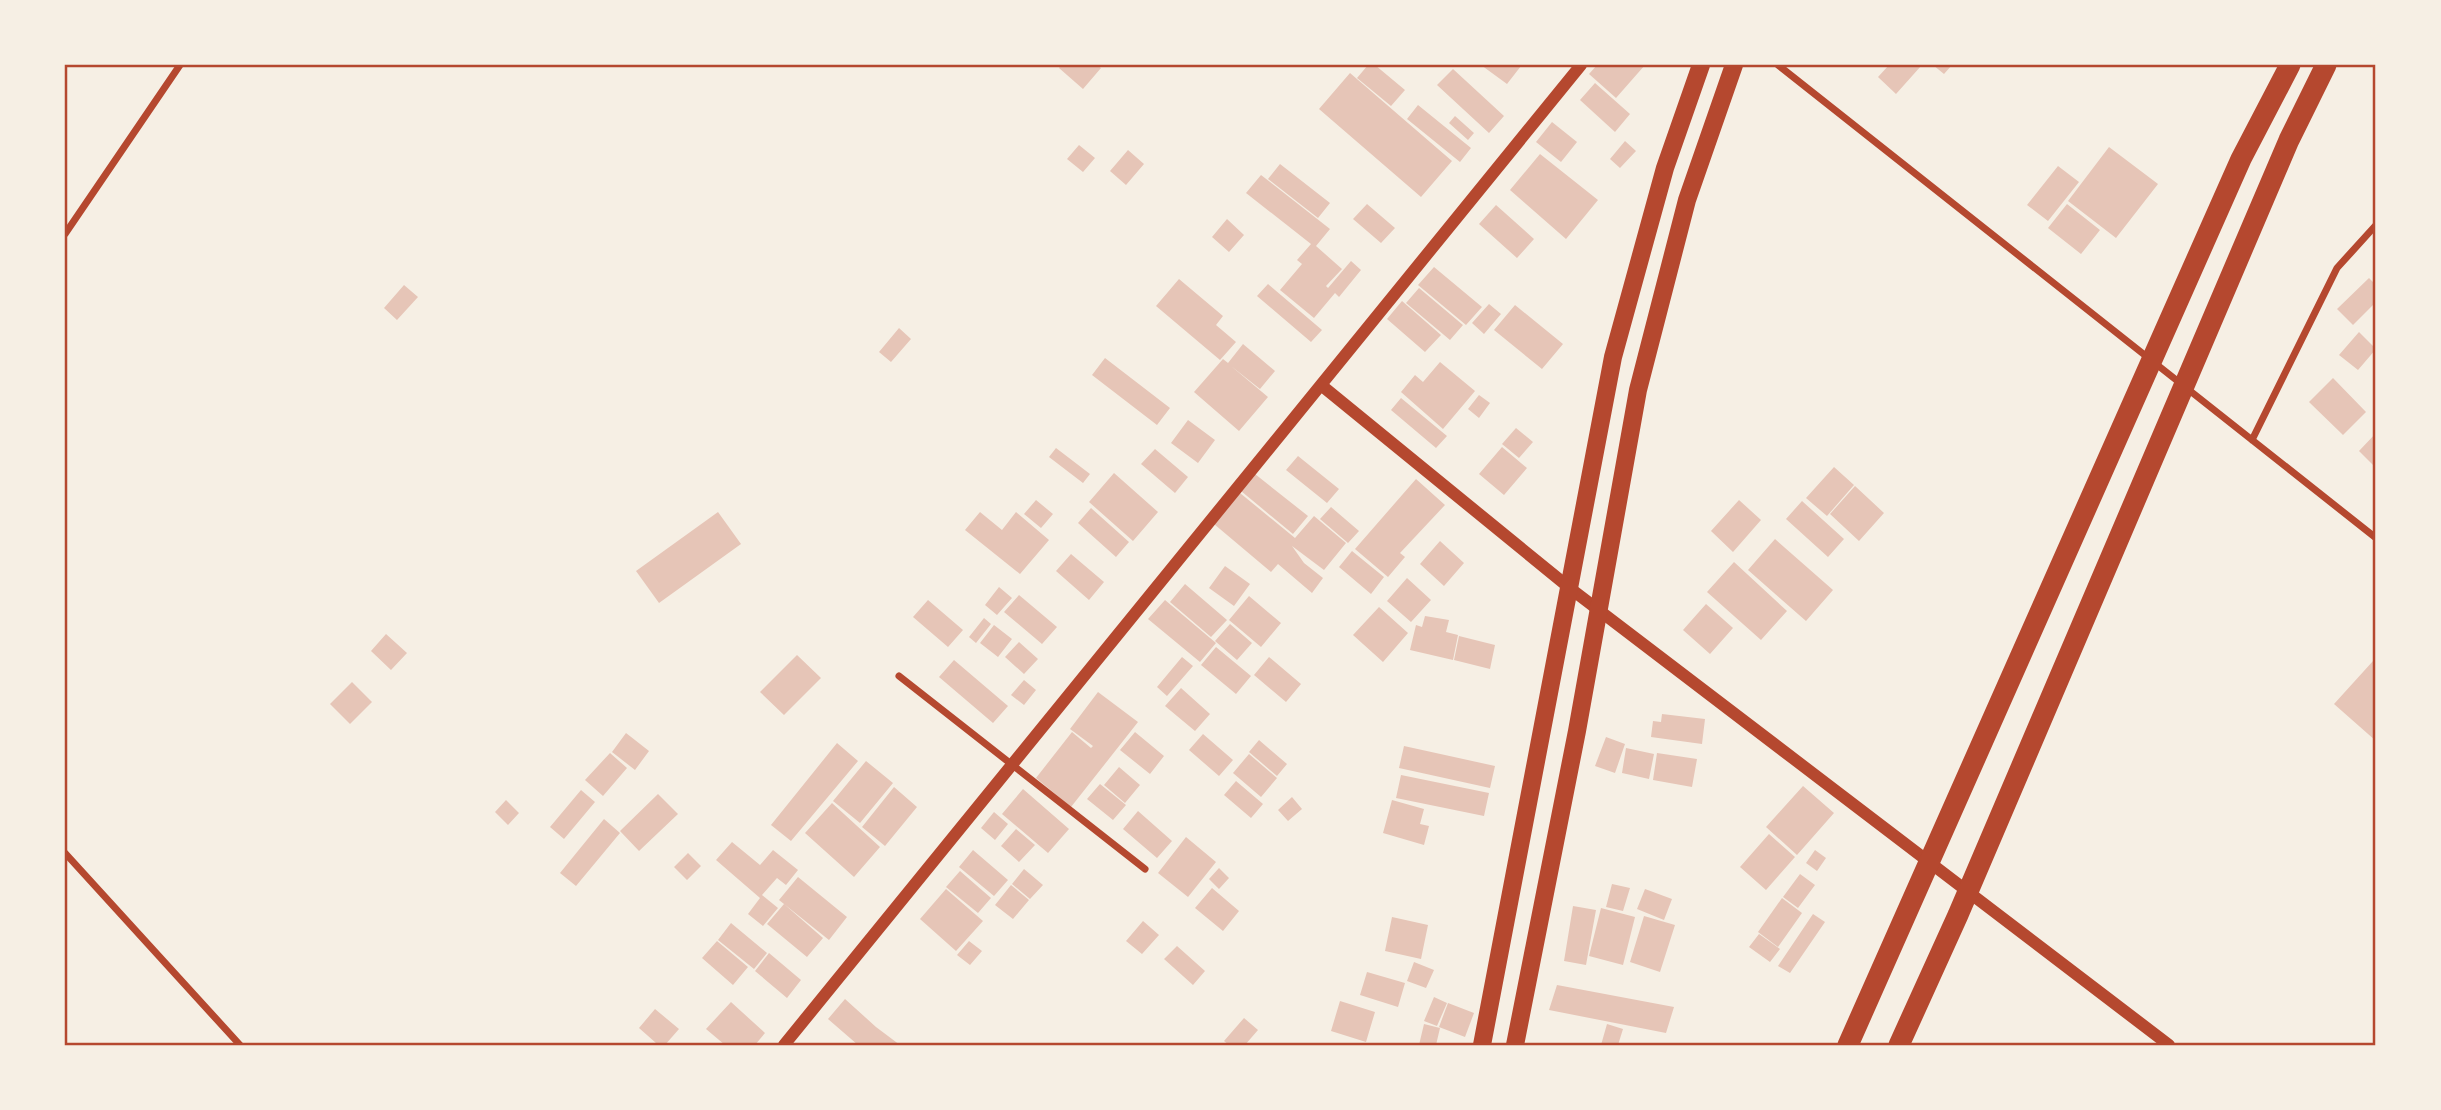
<svg xmlns="http://www.w3.org/2000/svg" width="2441" height="1110" viewBox="0 0 2441 1110" font-family="'Sofia Sans Condensed',sans-serif">
	<rect width="100%" height="100%" fill="#f6efe4"/>
	<!-- building -->
	<path fill="#e6c5b7" d="M1061,65h36l4,3 -18,21 -24,-21z
		M1368,65h7l30,25 -14,16 -34,-28z
		M1481,65h38l2,1 -14,18z
		M1597,65h48l-29,33 -27,-24z
		M1889,65h30l2,1 -25,28 -18,-17z
		M1933,65h19l-8,9z
		M1453,69l51,47 -15,17 -52,-48z
		M1350,73l102,88 -31,36 -102,-88z
		M1595,83l35,31 -15,18 -35,-32z
		M1418,105l53,43 -11,14 -53,-43z
		M1455,116l19,17 -6,7 -19,-17z
		M1552,122l25,20 -16,20 -25,-20z
		M1625,141l11,10 -16,17 -10,-9z
		M1079,145l16,13 -12,14 -16,-13z
		M2109,147l49,37 -42,54 -48,-37z
		M1128,150l16,14 -18,21 -16,-14z
		M1540,154l58,46 -32,39 -56,-49z
		M1280,164l50,39 -12,15 -50,-39z
		M2058,166l21,16 -31,39 -21,-16z
		M1261,175l69,54 -14,17 26,23 -16,17 2,2 23,-27 10,9 -22,27 -4,-4 -21,25 -34,-28 22,-26 -5,-4 14,-16 -65,-51z
		M1367,204l28,24 -14,15 -28,-24z
		M2067,204l33,26 -19,24 -33,-26z
		M1496,205l38,34 -17,19 -38,-34z
		M1227,219l17,16 -15,17 -17,-15z
		M1434,267l48,40 -16,18 -48,-40z
		M2369,278l7,7v17l-23,23 -16,-16z
		M1179,279l44,37 -7,9 20,17 -16,18 -64,-54z
		M1268,284l54,46 -11,12 -54,-46z
		M404,285l14,12 -21,23 -13,-12z
		M1419,288l44,37 -13,15 -44,-37z
		M1402,301l39,34 -16,17 -38,-33z
		M1489,304l12,10 -17,20 -12,-11z
		M1515,305l48,39 -21,25 -48,-39z
		M899,328l12,11 -20,23 -12,-10z
		M2359,332l17,17 -18,21 -19,-15z
		M1243,344l32,27 -15,18 -29,-23 37,31 -29,34 -45,-39 29,-33 5,4z
		M1105,358l65,50 -13,17 -65,-50z
		M1440,362l35,29 -32,38 -42,-37 14,-17 8,7z
		M2333,378l33,34 -23,23 -34,-33z
		M1479,395l11,8 -11,15 -11,-9z
		M1401,398l46,38 -11,12 -45,-38z
		M1188,420l27,20 -17,23 -27,-20z
		M1516,428l17,14 -14,16 -17,-14z
		M2376,433v35l-17,-17z
		M1502,447l25,21 -23,27 -25,-21z
		M1056,448l34,26 -7,9 -34,-26z
		M1155,449l33,28 -13,16 -34,-29z
		M1298,456l41,33 -12,14 -41,-33z
		M1834,467l20,18 -27,31 -21,-18z
		M1114,473l44,39 -25,29 -44,-39z
		M1255,474l53,42 -15,18 -52,-43z
		M1416,479l29,26 -45,48 5,4 -17,20 -33,-28z
		M1855,486l29,27 -25,28 -29,-27z
		M1240,493l55,45 19,-22 32,27 -22,27 -32,-24 12,17 19,15 -11,15 -34,-29 -7,8 -57,-48z
		M1036,500l17,14 -12,14 -17,-14z
		M1739,500l22,20 -28,32 -22,-21z
		M1802,501l42,38 -16,18 -42,-38z
		M1331,507l28,24 -11,12 -28,-24z
		M1091,508l38,34 -13,15 -38,-34z
		M718,512l23,32 -82,59 -23,-32z
		M980,512l22,18 14,-18 33,28 -29,34 -55,-44z
		M1775,539l58,51 -27,31 -58,-51z
		M1440,541l24,22 -20,23 -24,-22z
		M1352,551l32,26 -13,17 -32,-27z
		M1071,554l33,28 -15,18 -33,-29z
		M1734,562l53,49 -26,29 -54,-48z
		M1225,566l25,18 -16,22 -25,-18z
		M1407,578l24,22 -20,22 -24,-21z
		M1185,584l42,36 -16,17 -41,-35z
		M999,587l13,11 -15,17 -12,-10z
		M1019,595l38,32 -15,17 -38,-32z
		M1249,596l32,27 -20,24 -32,-27z
		M928,600l35,30 -15,17 -35,-30z
		M1165,600l51,43 -16,19 -52,-43z
		M1706,604l27,24 -23,26 -27,-24z
		M1379,607l29,26 -25,29 -30,-27z
		M1425,616l24,4 -3,12 12,3 -5,25 -43,-10 6,-25 6,2z
		M984,618l7,6 -15,19 -7,-6z
		M1230,624l22,19 -15,17 -22,-19z
		M994,625l18,14 -14,18 -18,-14z
		M386,634l21,19 -16,17 -20,-19z
		M1459,636l36,9 -5,24 -36,-9z
		M1019,642l19,17 -14,15 -19,-17z
		M1216,647l35,29 -15,18 -35,-29z
		M797,655l24,23 -37,37 -24,-23z
		M1182,657l11,9 -26,30 -10,-9z
		M1269,657l32,27 -15,18 -32,-27z
		M954,660l54,46 -15,17 -54,-46z
		M2373,661l3,3v77l-42,-37z
		M1024,680l12,10 -12,15 -13,-10z
		M352,682l20,20 -22,22 -20,-20z
		M1181,688l29,26 -15,17 -30,-25z
		M1098,692l40,30 -67,85 -35,-29 36,-46 19,16 2,-2 -23,-17z
		M1662,714l43,5 -3,25 -51,-7 2,-16 8,1z
		M1135,732l29,24 -14,18 -30,-24z
		M626,733l23,18 -14,19 -23,-18z
		M1203,734l30,26 -14,16 -30,-26z
		M1606,737l19,7 -10,29 -20,-7z
		M1259,740l28,24 -10,12 -28,-24z
		M837,743l21,18 -67,80 -20,-16z
		M1404,746l91,20 -5,22 -91,-20z
		M1626,748l28,6 -5,25 -27,-6z
		M610,753l17,15 -24,28 -18,-16z
		M1657,753l40,6 -5,28 -39,-7z
		M1249,754l28,24 -16,19 -28,-24z
		M866,761l27,22 -33,40 -27,-22z
		M1119,767l21,18 -15,18 -21,-18z
		M1401,775l88,18 -5,23 -88,-18z
		M1236,781l27,23 -12,14 -27,-23z
		M1100,784l26,21 -13,15 -26,-21z
		M1803,786l31,27 -37,42 -31,-28z
		M894,787l23,20 -32,39 -23,-19z
		M1023,789l46,40 -21,24 -46,-39z
		M581,790l14,12 -31,37 -14,-12z
		M658,794l20,20 -39,37 -19,-20z
		M1292,797l10,12 -14,12 -10,-11z
		M506,800l13,13 -11,12 -13,-13z
		M1392,800l32,9 -4,15 9,2 -5,19 -41,-12z
		M832,803l48,44 -26,30 -49,-44z
		M1138,811l34,30 -15,17 -34,-29z
		M994,812l14,12 -13,16 -14,-12z
		M604,819l16,14 -44,53 -16,-13z
		M1016,829l19,16 -16,17 -18,-16z
		M1769,834l26,23 -29,33 -26,-23z
		M1186,837l30,25 -28,35 -30,-24z
		M732,842l28,23 13,-15 25,20 -12,15 -9,-7 -15,17 16,13 -15,18 -15,-12 12,-16 -44,-38z
		M973,850l35,30 -14,16 -35,-29z
		M1815,850l11,8 -9,13 -11,-8z
		M688,853l13,13 -14,14 -13,-13z
		M1219,868l10,10 -10,11 -10,-10z
		M1024,869l19,16 -13,14 -18,-15z
		M960,871l31,27 -13,15 -32,-26z
		M1800,874l15,11 -17,23 -15,-11z
		M798,877l49,40 -18,23 -50,-40z
		M1612,884l18,4 -7,23 -17,-4z
		M1011,885l18,15 -16,19 -18,-14z
		M1212,888l27,23 -16,20 -28,-23z
		M946,889l37,32 -27,30 -36,-32z
		M1645,889l27,10 -8,21 -27,-11z
		M1782,898l20,15 -24,34 -20,-15z
		M784,904l39,34 -16,19 -40,-33z
		M1573,906l23,4 -10,55 -22,-4z
		M1601,908l34,9 -12,48 -34,-9z
		M1813,914l12,8 -35,51 -12,-7z
		M1644,916l31,9 -15,47 -30,-10z
		M1392,917l36,8 -7,34 -36,-8z
		M1143,921l16,14 -17,19 -16,-13z
		M731,923l36,30 -13,16 -36,-29z
		M1759,934l21,15 -10,13 -21,-15z
		M717,941l31,26 -15,18 -31,-27z
		M969,941l13,10 -12,14 -13,-10z
		M1177,946l28,25 -12,14 -29,-26z
		M769,953l32,27 -14,18 -32,-27z
		M1414,962l20,8 -8,18 -19,-7z
		M1367,972l38,11 -7,24 -38,-12z
		M1557,985l117,22 -8,26 -117,-23z
		M1434,997l13,6 -10,23 -13,-5z
		M845,999l31,28 24,18h-42l-30,-26z
		M1340,1001l35,11 -9,30 -35,-11z
		M731,1002l34,31 -10,12h-30l-19,-16z
		M1448,1003l26,10 -9,24 -26,-10z
		M655,1009l24,20 -14,16h-11l2,-2 -17,-15z
		M1244,1018l14,12 -13,15h-16l-5,-4z
		M1424,1024l16,4 -4,17h-17z
		M1607,1024l16,5 -5,16h-17z"/>
	<g fill="none" stroke-linecap="round" stroke-linejoin="round">
		<!-- minor -->
		<path stroke="#b5482f" stroke-width="7" d="M1778,65l598,473
			M65,234l115,-169
			M2252,440l85,-172 39,-43
			M899,676l246,193
			M65,853l175,192"/>
		<!-- tertiary -->
		<path stroke="#b5482f" stroke-width="12" d="M1321,385l250,204 598,456
			M784,1045l797,-980"/>
		<!-- primary -->
		<path stroke="#b5482f" stroke-width="18" d="M1482,1045l131,-688 52,-189 36,-103
			M1515,1045l62,-314 61,-341 49,-190 47,-135"/>
		<!-- motorway -->
		<path stroke="#b5482f" stroke-width="21" d="M1848,1045l393,-886 49,-94
			M1899,1045l59,-130 331,-775 37,-75"/>
	</g>
	<!-- border -->
	<rect width="2441" height="1110" fill="none" stroke="#f6efe4" stroke-width="133"/>
	<rect x="66" y="66" width="2308" height="978" fill="none" stroke="#b5482f" stroke-width="2.5"/>
</svg>
